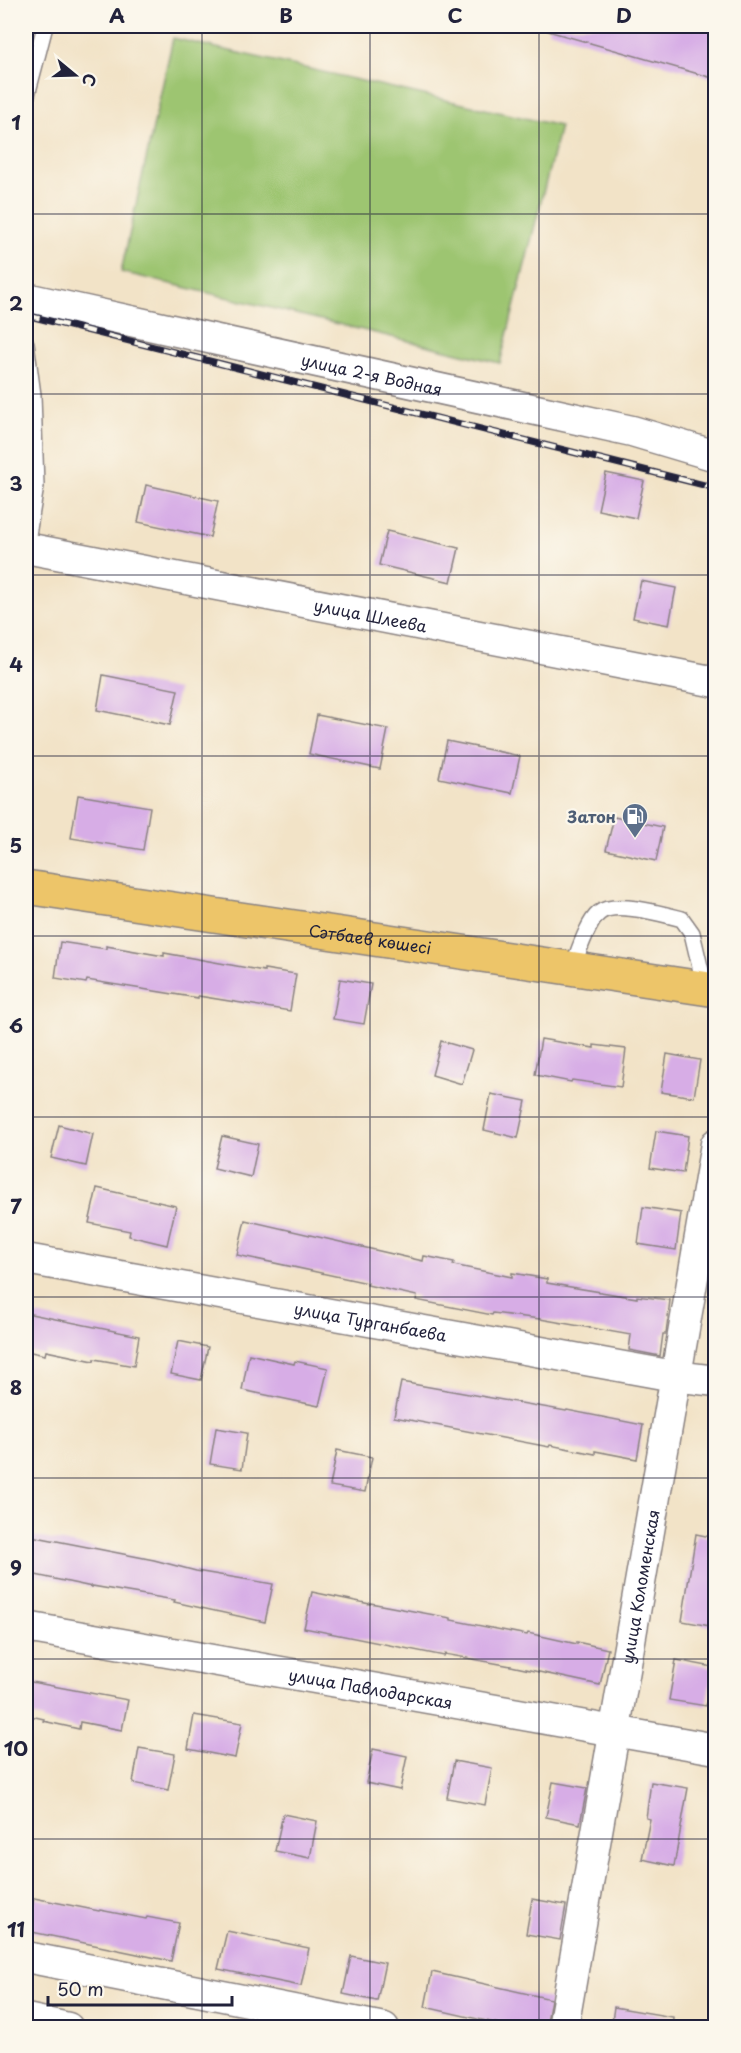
<svg xmlns="http://www.w3.org/2000/svg" width="741" height="2053" viewBox="0 0 741 2053" font-family="'Playpen Sans',sans-serif">
	<rect width="100%" height="100%" fill="#fbf7ec"/>
	<filter id="ink" filterUnits="userSpaceOnUse"><feTurbulence type="fractalNoise" baseFrequency=".0167" numOctaves="2"/><feDisplacementMap in="SourceGraphic" scale="12" xChannelSelector="R" yChannelSelector="G"/><feConvolveMatrix kernelMatrix="1 2 1 2 8 2 1 2 1" color-interpolation-filters="sRGB"/></filter>
	<filter id="wash" filterUnits="userSpaceOnUse"><feTurbulence type="fractalNoise" baseFrequency=".008" numOctaves="4" result="noise"/><feDisplacementMap in="SourceGraphic" scale="24" xChannelSelector="R" yChannelSelector="G"/><feGaussianBlur stdDeviation="1.35" result="paint"/><feColorMatrix in="noise" values="0 0 0 0 0 0 0 0 0 0 0 0 0 0 0 0 0 1.4 0 .05"/><feComposite in="paint" operator="in"/></filter>
	<g filter="url(#wash)">
		<rect width="100%" height="100%" fill="#f2e3c7"/>
		<!-- green -->
		<path fill="#9dc571" stroke="#607456" stroke-width="1.5" d="M173,38l387,88 -60,237 -379,-91z"/>
		<g id="blocks">
			<!-- building -->
			<path fill="#d7ade6" d="M549,26h167v53l-168,-48z
				M606,473l38,8 -8,37 -38,-8z
				M146,485l72,16 -8,36 -72,-15z
				M387,531l72,17 -8,34 -72,-17z
				M641,581l35,7 -7,37 -36,-7z
				M103,675l75,15 -8,35 -73,-15z
				M317,715l71,14 -8,40 -71,-15z
				M447,741l73,15 -8,37 -73,-15z
				M78,795l72,12 -7,43 -72,-12z
				M614,817l49,10 -7,34 -50,-11z
				M60,942l46,7v-3l58,10v-3l100,18v-2l32,5 -6,37 -92,-15v2l-111,-18 -1,3 -31,-5z
				M340,979l31,5 -7,40 -31,-5z
				M541,1039l53,9v-3l32,4 -5,38 -49,-7 -1,2 -36,-7z
				M441,1041l31,9 -10,34 -30,-9z
				M667,1054l33,6 -6,37 -33,-5z
				M491,1094l35,7 -8,37 -34,-8z
				M59,1125l34,9 -7,32 -35,-8z
				M656,1131l32,5 -5,37 -33,-5z
				M222,1136l36,8 -7,33 -37,-9z
				M97,1188l79,18 -9,39 -38,-9 1,-5 -41,-8z
				M643,1207l38,6 -5,37 -38,-6z
				M245,1220l178,41 1,-5 30,6 -1,3 59,12v-4l35,6v4l90,15v-2l33,4 -4,34h-3l-3,22 -31,-6 2,-15 -91,-16 -47,-6 -1,2 -76,-15 1,-4 -50,-11 1,-2 -131,-28z
				M26,1313l113,23 -5,30 -40,-7v2l-48,-10 -1,4 -19,-4z
				M178,1341l30,6 -7,33 -30,-6z
				M249,1354l45,10 1,-3 33,7 -9,38 -77,-16z
				M401,1382l165,29 1,-1 76,15 -6,34 -42,-8v3l-45,-9 -1,2 -155,-30z
				M216,1428l31,5 -5,36 -32,-5z
				M337,1450l35,7 -7,35 -35,-6z
				M696,1534l20,4v89l-34,-6z
				M26,1535l128,25 42,11 77,13 -8,38 -91,-20 1,-2 -83,-14v1l-66,-14z
				M312,1592l58,12v-1l81,15v2l76,15 1,-2 49,11v-2l31,7 -8,36 -89,-19 -66,-12 -1,2 -140,-28z
				M676,1660l37,7 -7,39 -37,-6z
				M26,1681l102,19 -6,30 -42,-8 -1,7 -36,-8 1,-2 -18,-4z
				M194,1715l48,8 -7,35 -47,-9z
				M139,1748l36,6 -7,36 -35,-7z
				M373,1749l34,7 -7,34 -34,-7z
				M454,1761l38,7 -7,37 -38,-7z
				M553,1782l34,6 -7,36 -34,-7z
				M651,1782l37,6 -14,78 -32,-7 8,-40 -4,-1z
				M283,1814l34,7 -7,37 -35,-7z
				M34,1898l65,13 1,-1 46,9 1,-2 32,6 -8,38 -144,-30z
				M532,1899l34,6 -6,35 -34,-6z
				M227,1931l82,17 -8,38 -83,-17z
				M351,1956l34,7 -8,38 -34,-7z
				M432,1972l119,27 -5,29h-29l-92,-21z
				M614,2007l59,10 -1,11h-61z"/>
		</g>
	</g>
	<g filter="url(#ink)">
		<use href="#blocks" fill-opacity="0" stroke="#8a8281" stroke-width="1.5"/>
		<g fill="none" stroke-linecap="round" stroke-linejoin="round">
			<!-- lane casing -->
			<g stroke="#8a8281" stroke-width="18">
				<path id="lane" d="M26,99l19,-73
					M26,343l7,52 3,91 -10,61
					M572,968c6,-14 15,-45 27,-55 15,-13 64,1 83,6l10,14 13,55"/>
			</g>
			<!-- street casing -->
			<g stroke="#8a8281" stroke-width="33">
				<g id="street">
					<path id="s1" d="M26,298l606,133 84,25"/>
					<path id="s2" d="M26,548l690,134"/>
					<path id="s3" d="M26,1259l648,117 42,5"/>
					<path id="s4" d="M26,1627l690,122"/>
					<path d="M26,1957l358,71"/>
					<path d="M26,2019l42,9"/>
					<path id="s5" d="M563,2028l153,-884"/>
				</g>
			</g>
			<!-- primary casing -->
			<g stroke="#8a8281" stroke-width="36">
				<g id="primary">
					<path id="s6" d="M26,887l690,103"/>
				</g>
			</g>
			<!-- lane -->
			<use href="#lane" stroke="#fff" stroke-width="15"/>
			<!-- street -->
			<use href="#street" stroke="#fff" stroke-width="30"/>
			<!-- primary -->
			<use href="#primary" stroke="#edc569" stroke-width="33"/>
			<!-- rail casing -->
			<g stroke="#22223b" stroke-width="7">
				<path id="rail" d="M26,315l690,173"/>
			</g>
			<!-- rail -->
			<use href="#rail" stroke="#fbf7ec" stroke-width="4.5" stroke-dasharray="14" stroke-linecap="butt"/>
		</g>
	</g>
	<!-- grid -->
	<path fill="none" stroke="#22223b" stroke-width="1.5" stroke-opacity="0.55" d="M202,26v2002M370,26v2002M539,26v2002M26,214h690M26,394h690M26,575h690M26,756h690M26,936h690M26,1117h690M26,1297h690M26,1478h690M26,1659h690M26,1839h690"/>
	<!-- icons -->
	<defs>
		<g id="fuel-pin" transform="scale(1.35)"><path d="M0 17L-7.5 6A9.5 9.5 0 1 1 7.5 6Z" fill="#5c6f8a" stroke="#fbf7ec"/><path d="M-5.5-6h7V0h2V4h1.3V-2.5L3-4.5l.8-.8L6-3V5H2.5V1h-1V6h-7ZM-4.2-4.7v3.2H.2V-4.7Z" fill="#fff"/></g>
	</defs>
	<g fill-rule="evenodd">
		<use href="#fuel-pin" x="635" y="816"/>
	</g>
	<g text-anchor="middle" dominant-baseline="central" stroke-width="4.5" stroke-linejoin="round" paint-order="stroke">
		<!-- street labels -->
		<g font-size="16" fill="#22223b" stroke="#fbf7ec">
			<text stroke="none"><textPath href="#s1" startOffset="354">улица 2-я Водная</textPath></text>
			<text stroke="none"><textPath href="#s2" startOffset="351">улица Шлеева</textPath></text>
			<text stroke="none"><textPath href="#s6" startOffset="348">Сәтбаев көшесі</textPath></text>
			<text stroke="none"><textPath href="#s3" startOffset="350">улица Турганбаева</textPath></text>
			<text stroke="none"><textPath href="#s5" startOffset="448">улица Коломенская</textPath></text>
			<text stroke="none"><textPath href="#s4" startOffset="350">улица Павлодарская</textPath></text>
		</g>
		<!-- service labels -->
		<g font-size="16" font-weight="bold" fill="#4e5e75" stroke="#fbf7ec" text-anchor="end">
			<text x="616" y="816">Затон</text>
		</g>
	</g>
	<!-- margin -->
	<rect width="741" height="2053" fill="none" stroke="#fbf7ec" stroke-width="66"/>
	<!-- north arrow -->
	<g transform="translate(75 75) rotate(109)" stroke="#fbf7ec" stroke-width="4.5" paint-order="stroke">
	<path d="M0-4.5L10 22L0 15L-10 22Z" fill="#22223b"/>
	<text y="-9" font-size="16" font-weight="bold" text-anchor="middle" fill="#22223b">С</text>
	</g>
	<!-- scale -->
	<path d="M48 1996v9h184v-9" fill="none" stroke="#22223b" stroke-width="3"/>
	<text x="57" y="1996" font-size="18" fill="#22223b" stroke="#fbf7ec" stroke-width="4.5" paint-order="stroke">50 m</text>
	<rect x="33" y="33" width="675" height="1987" fill="none" stroke="#22223b" stroke-width="2"/>
	<g font-size="20" text-anchor="middle" font-weight="bold" fill="#22223b">
		<text x="117" y="23">A</text>
		<text x="286" y="23">B</text>
		<text x="455" y="23">C</text>
		<text x="624" y="23">D</text>
		<text x="16" y="130">1</text>
		<text x="16" y="311">2</text>
		<text x="16" y="491">3</text>
		<text x="16" y="672">4</text>
		<text x="16" y="853">5</text>
		<text x="16" y="1033">6</text>
		<text x="16" y="1214">7</text>
		<text x="16" y="1395">8</text>
		<text x="16" y="1575">9</text>
		<text x="16" y="1756">10</text>
		<text x="16" y="1937">11</text>
	</g>
</svg>
